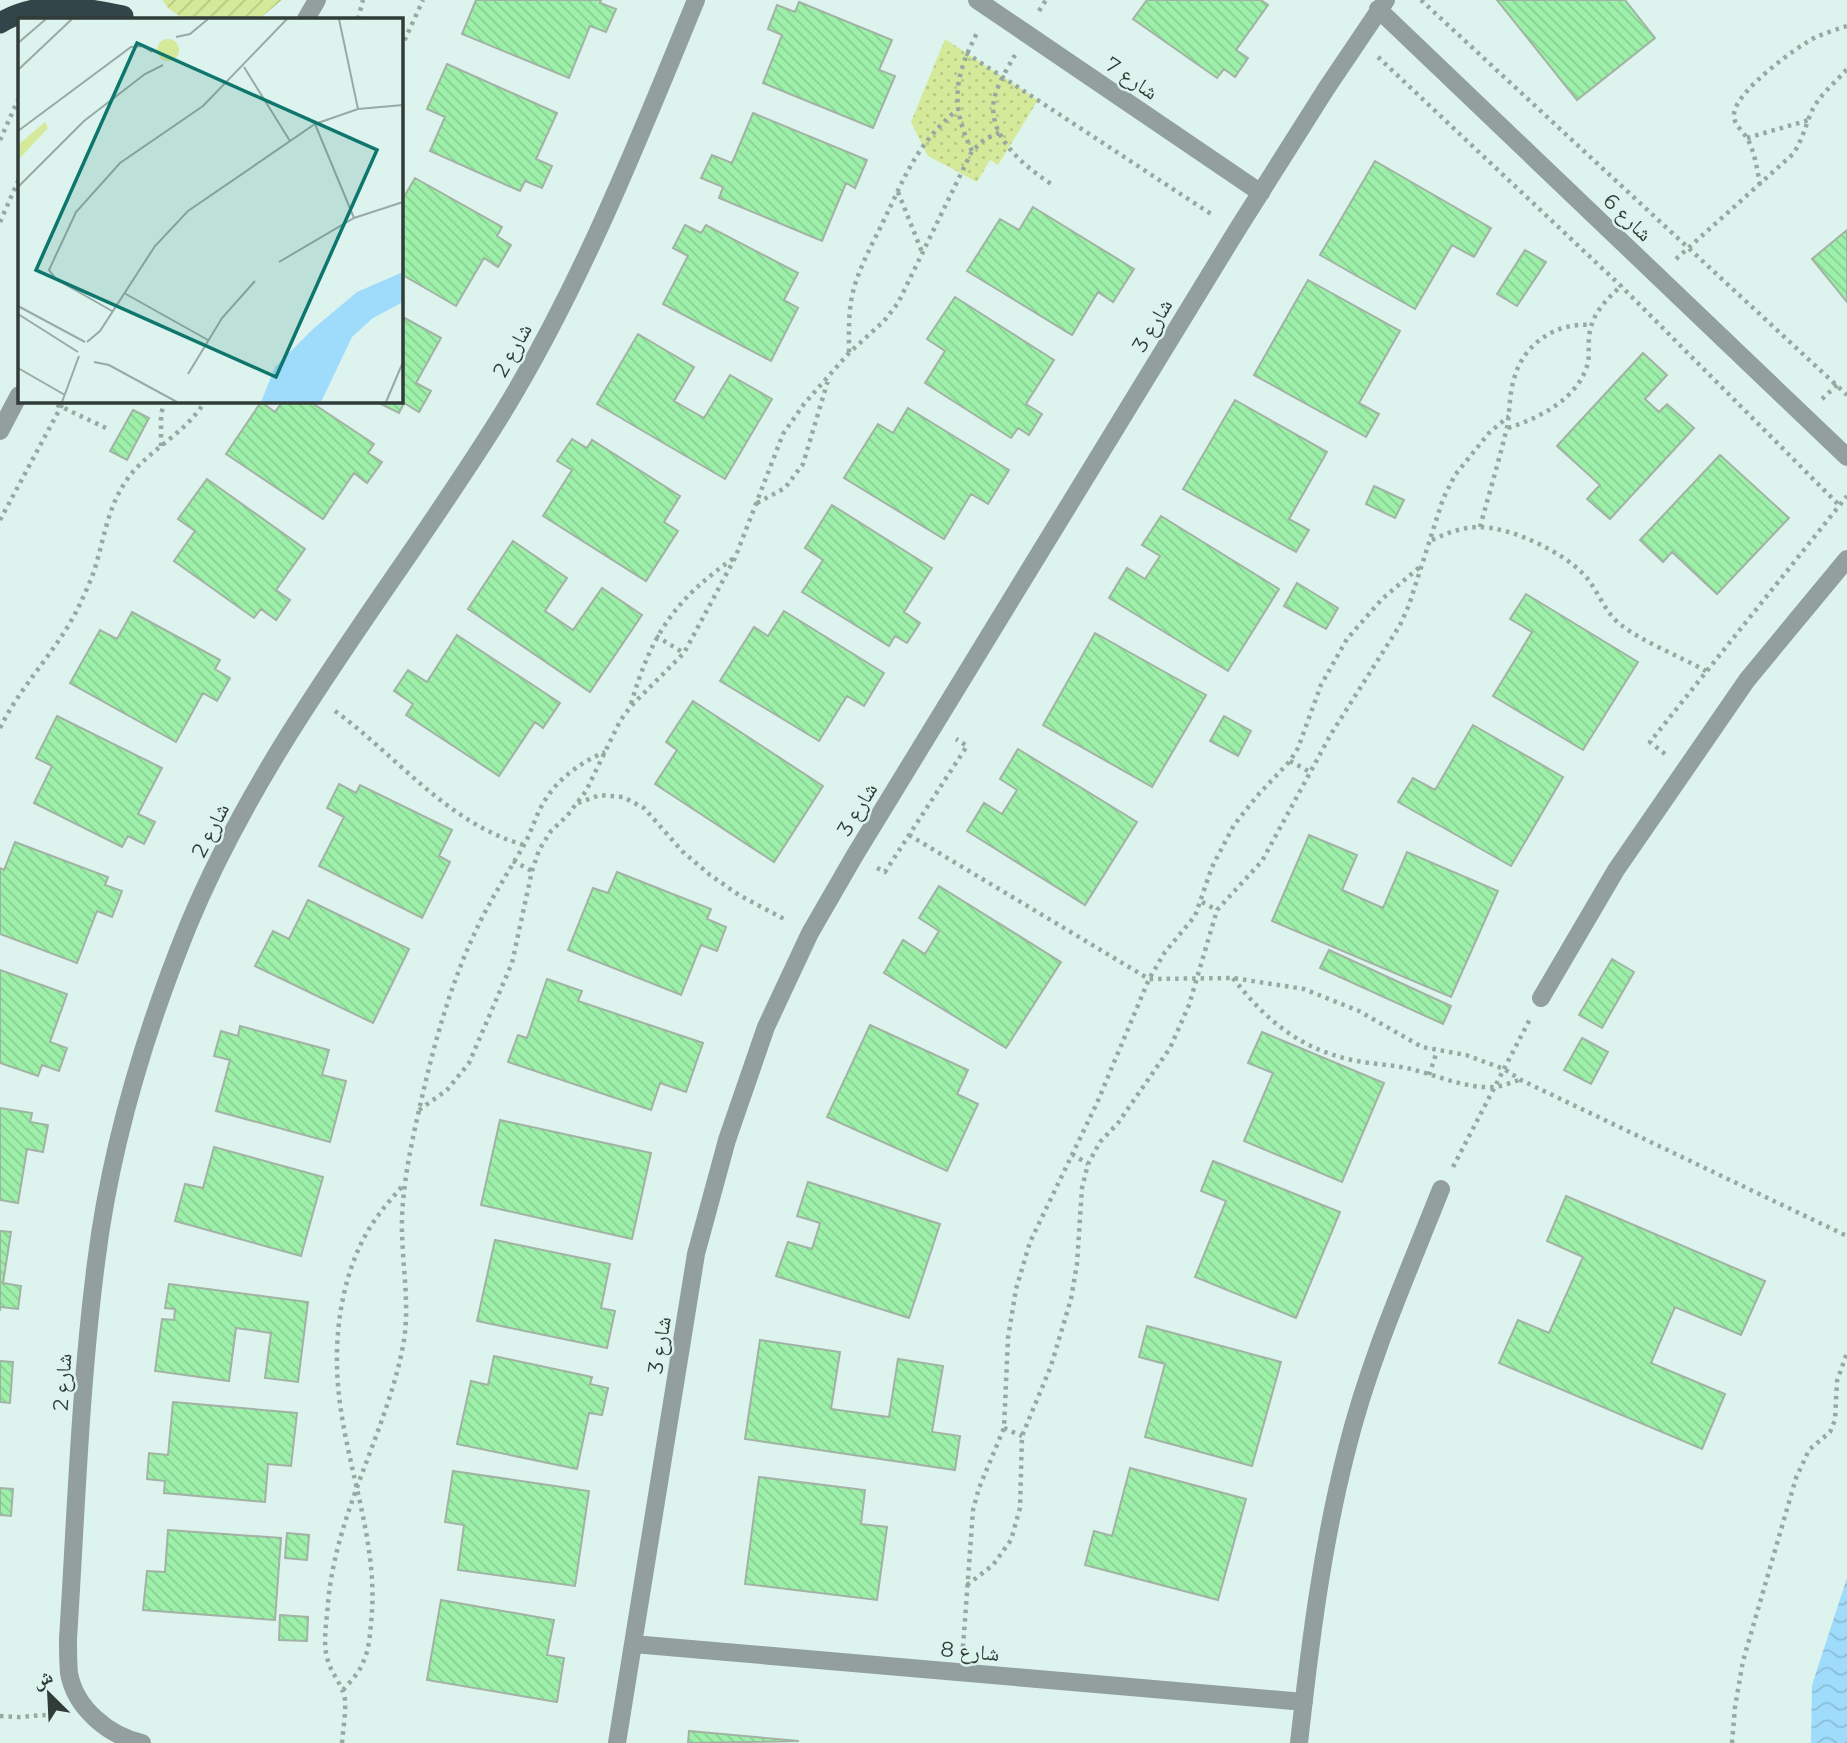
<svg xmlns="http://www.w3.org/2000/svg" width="1847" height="1743" viewBox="0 0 1847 1743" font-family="Montserrat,'Noto Naskh Arabic',sans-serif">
	<defs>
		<pattern id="grass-dots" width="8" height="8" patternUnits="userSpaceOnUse" patternTransform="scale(1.75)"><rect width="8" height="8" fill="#d4e99a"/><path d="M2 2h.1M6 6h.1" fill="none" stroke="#b6c985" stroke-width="1.8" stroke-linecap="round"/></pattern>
		<pattern id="garden-furrows" width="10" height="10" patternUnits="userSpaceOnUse" patternTransform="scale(1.75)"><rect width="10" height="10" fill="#d4e99a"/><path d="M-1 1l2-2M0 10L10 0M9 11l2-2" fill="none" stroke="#b6c985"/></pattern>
		<pattern id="water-waves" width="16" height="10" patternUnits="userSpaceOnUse" patternTransform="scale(1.75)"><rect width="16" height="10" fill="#9fdcfb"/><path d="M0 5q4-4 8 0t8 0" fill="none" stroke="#89bed8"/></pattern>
		<pattern id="building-back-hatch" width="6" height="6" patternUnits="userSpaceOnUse" patternTransform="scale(1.75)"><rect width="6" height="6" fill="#9df0a9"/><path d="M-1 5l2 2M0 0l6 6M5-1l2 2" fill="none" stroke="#88cf92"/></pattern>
	</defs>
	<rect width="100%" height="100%" fill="#dcf4ed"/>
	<!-- grass -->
	<path fill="url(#grass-dots)" d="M945,39l93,61 -40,65 -8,-5 -13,22 -49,-26 -17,-34z"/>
	<!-- garden -->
	<path fill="url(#garden-furrows)" d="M162,0h120l-23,19h-75l-15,-10z"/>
	<!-- water -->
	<path fill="url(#water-waves)" d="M1847,1578v165h-36l1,-58z"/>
	<!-- building -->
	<path fill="url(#building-back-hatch)" stroke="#a2b2a4" stroke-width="2" d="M476,0h125l-1,3 16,6 -10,23 -16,-6 -21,52 -107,-44z
		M1147,0h114l7,5 -32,45 12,8 -13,19 -11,-8 -7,9 -84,-59z
		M1497,0h128l30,38 -78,62z
		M799,2l93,38 -13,30 16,6 -22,52 -110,-45 19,-48 -14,-6 9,-24 18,7z
		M447,64l110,49 -21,46 16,7 -10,22 -17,-7 -5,10 -90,-40 15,-34 -18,-8z
		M753,113l114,47 -12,28 -9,-5 -24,58 -103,-43 4,-11 -22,-9 11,-23 20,8z
		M1375,161l116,67 -17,29 -22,-12 -37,64 -95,-54z
		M415,178l87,49 -5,9 14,9 -13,22 -14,-9 -28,48 -55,-32v-72z
		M1033,207l101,62 -21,33 -15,-10 -26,43 -105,-64 33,-52 19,11z
		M685,225l16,8 5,-8 92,48 -14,27 14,8 -27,53 -108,-57 25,-48 -15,-8z
		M1847,230v72l-35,-43z
		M1525,250l21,12 -29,44 -20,-12z
		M1308,280l92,51 -41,72 20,11 -13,23 -112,-62z
		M955,297l99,63 -28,44 16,10 -13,21 -11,-7 -7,10 -86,-55 20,-32 -18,-12z
		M401,316l40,22 -25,45 15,8 -12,21 -15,-9 -5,10 -24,-12h26z
		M638,334l56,33 -20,34 30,17 26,-43 42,24 -47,80 -128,-75z
		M1643,353l24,22 -22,24 14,13 8,-8 27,24 -84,91 -23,-20 13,-14 -43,-39z
		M1235,400l92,52 -38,67 20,11 -13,22 -113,-63z
		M283,401h26l65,43 -6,9 14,9 -15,21 -13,-10 -31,46 -97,-65 35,-52 14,10z
		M908,408l101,62 -21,34 -17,-10 -27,45 -100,-61 34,-54 15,9z
		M133,410l16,8 -22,42 -17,-9z
		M572,439l15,9 5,-8 88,56 -16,26 14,9 -32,50 -103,-65 29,-46 -15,-9z
		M1720,455l69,63 -72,76 -45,-42 -9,10 -23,-22z
		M207,479l98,70 -29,41 14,10 -14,20 -15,-11 -7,9 -80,-57 21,-30 -17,-12z
		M1374,486l30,14 -9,18 -29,-14z
		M832,505l100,63 -28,44 16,11 -13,20 -12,-7 -6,10 -87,-54 21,-32 -18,-12z
		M1161,516l118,73 -51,82 -119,-73 18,-30 18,11 15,-23 -18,-11z
		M513,541l54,37 -22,33 28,19 29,-42 40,27 -52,77 -122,-83z
		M1297,583l41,25 -12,21 -42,-23z
		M1526,594l112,68 -55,88 -90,-54 39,-64 -22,-13z
		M784,611l100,62 -20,33 -17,-10 -28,45 -99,-60 34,-54 14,9z
		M132,612l88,48 -5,9 15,9 -13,23 -14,-8 -27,49 -106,-59 30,-53 17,9z
		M1095,633l111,62 -54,92 -109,-62z
		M457,635l103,68 -17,25 -8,-6 -36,54 -93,-61 7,-11 -19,-13 14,-21 19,12z
		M693,701l130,85 -49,76 -119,-78 22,-34 -11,-8z
		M57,716l105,52 -24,46 17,8 -11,22 -16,-8 -6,11 -88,-44 18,-37 -16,-8z
		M1224,716l27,15 -13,25 -28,-15z
		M1473,725l90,52 -52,89 -113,-64 15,-24 22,12z
		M1018,749l119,73 -52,83 -118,-74 17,-28 18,11 15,-24 -17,-11z
		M339,784l17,9 4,-8 92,45 -13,26 11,6 -28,56 -103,-52 25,-49 -17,-9z
		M1309,835l48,20 -15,35 41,18 24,-56 91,39 -47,106 -179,-76z
		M15,842l93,35 -3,8 17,6 -10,26 -15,-6 -20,52 -77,-29v-66l4,2z
		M617,872l94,37 -4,10 19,8 -9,24 -16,-6 -20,50 -113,-45 25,-62 15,5z
		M939,886l122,76 -55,86 -122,-75 19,-33 22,14 14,-23 -20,-13z
		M308,900l101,49 -36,74 -118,-57 18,-35 16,8z
		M1329,950l122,56 -8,18 -123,-56z
		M1612,959l22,13 -32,56 -23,-13z
		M0,970l67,24 -17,48 17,6 -8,23 -17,-6 -4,11 -38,-13z
		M547,979l35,12 -4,10 125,42 -17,49 -26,-9 -9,27 -143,-48 10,-27 9,3z
		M870,1025l98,45 -11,24 21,10 -31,67 -120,-54z
		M240,1026l89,24 -7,25 24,6 -16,61 -114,-31 14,-51 -16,-4 7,-25 17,5z
		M1262,1032l122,51 -42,99 -98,-41 29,-68 -25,-10z
		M1582,1038l26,14 -17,32 -27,-14z
		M0,1108l32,5 -2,9 18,3 -5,27 -16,-3 -9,54 -18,-3z
		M500,1120l151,33 -19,86 -151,-34z
		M214,1147l109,30 -22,79 -126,-35 10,-37 18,4z
		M1213,1161l127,51 -44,106 -101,-41 31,-76 -25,-10z
		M808,1182l132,42 -31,94 -133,-42 12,-34 24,7 8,-26 -23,-7z
		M1566,1196l199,85 -24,54 -66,-28 -24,56 74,31 -23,55 -203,-86 19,-43 31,13 34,-76 -36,-16z
		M0,1231l11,1 -8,51 18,3 -3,23 -18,-2v4z
		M495,1240l115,24 -9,44 14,3 -8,37 -130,-27z
		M169,1284l139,18 -10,80 -33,-4 6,-45 -35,-5 -7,53 -74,-10 7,-52 12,1 1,-11 -10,-1z
		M1147,1326l134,36 -29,104 -107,-29 20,-73 -26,-7z
		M760,1340l80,12 -9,57 58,8 9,-58 45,7 -11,66 28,4 -5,34 -210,-31z
		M494,1356l98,21 -2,7 18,4 -6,27 -13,-2 -12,56 -120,-25 14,-63 17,4z
		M0,1361l13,1 -3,41 -10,-1z
		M173,1402l124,11 -6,53 -23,-2 -3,38 -101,-9 1,-12 -18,-2 2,-26 19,2z
		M1130,1468l116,31 -28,101 -133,-35 9,-34 18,5z
		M453,1471l136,20 -14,95 -117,-16 6,-45 -19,-3z
		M759,1477l106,13 -4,34 26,3 -10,73 -132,-16z
		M0,1488l13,1 -2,27 -11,-1z
		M168,1530l113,8 -6,82 -132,-10 4,-39 18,1z
		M287,1533l22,2 -2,25 -22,-2z
		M441,1600l113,20 -7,35 17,3 -7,44 -130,-22z
		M280,1615l28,2 -1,24 -28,-1z
		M689,1731l110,10 -111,2z"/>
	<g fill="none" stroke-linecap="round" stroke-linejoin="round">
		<!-- path -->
		<path stroke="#96a9a3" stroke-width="4.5" stroke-dasharray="3.5 5" stroke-linecap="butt" d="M1421,0l426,395
			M1039,11l7,-11
			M358,19l5,-19
			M401,48l22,-48
			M966,53l248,163
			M1015,55c-8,14 -18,30 -21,45 -7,38 33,68 60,86
			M1378,57l243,229 218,219
			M1747,138l62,-18
			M0,140l18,-40
			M972,151c-22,-46 -18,-73 5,-118
			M1760,185c-3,-16 -5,-33 -13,-47 -5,-8 -14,-14 -13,-24 1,-22 62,-67 82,-77 10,-4 21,-8 31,-11
			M898,192l24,60
			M0,222l19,-43
			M1676,259l117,-105c9,-13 12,-27 18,-41 7,-17 24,-30 36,-44
			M849,352c0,-22 -1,-43 5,-64 6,-22 18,-43 28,-64 24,-49 33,-78 76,-115
			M1822,399l15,-14
			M49,401l61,29
			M1508,428c31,-10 68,-28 79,-62 3,-8 1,-18 2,-27 1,-24 17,-39 33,-54
			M161,446v-32l4,-13
			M757,503l28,-15 18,-24 26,-87
			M0,520l64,-119
			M1480,527c9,-33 19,-66 27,-100 3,-15 2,-33 7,-48 9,-35 42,-57 77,-54
			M1432,540c15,-7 28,-12 45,-13 33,-1 89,26 110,51 12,15 19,36 34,47 22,17 60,32 85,46
			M656,636l28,17
			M631,704c20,-69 44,-105 103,-146
			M335,711c62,45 113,113 189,134
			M0,728c22,-45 58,-78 79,-122 5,-11 11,-23 15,-35 10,-31 13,-62 32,-90 21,-31 60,-47 79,-80
			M1665,754l-15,-12 197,-246
			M1290,761l20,11
			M578,803l22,-8 23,2 21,11 39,44 27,23 29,20 47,25
			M909,835l240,144 84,-1 71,11 55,22 63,36 44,8 38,14 17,11 326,156
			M513,861l19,10
			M877,868l8,4 82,-126 -11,-7
			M1202,902l15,8
			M1233,978c31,40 64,69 115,81 19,5 39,5 58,9 29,6 58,21 88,19 9,-1 18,-5 26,-7
			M1429,1075l8,-24
			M419,1110l28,-20 22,-27 43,-100 20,-92 7,-21 12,-19 16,-15 19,-25 34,-70 11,-15 53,-53 51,-95 48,-124 21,-30 45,-51 35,-32 14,-18 74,-152 13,-12 16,-7
			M1072,1154l16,10
			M1453,1167l77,-148
			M1004,1428l18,8
			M967,1585l26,-20 18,-25 9,-32 2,-72 29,-70 20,-67 6,-35 5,-76 6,-24 12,-22 18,-19 52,-75 19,-43 28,-95 45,-49 69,-127 69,-109 9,-20 34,-106 12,-24 34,-42 20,-17
			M963,1647l10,-137 6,-22 25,-60 4,-90 8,-49 14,-47 67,-139 52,-124 16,-27 30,-36 17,-49 22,-42 23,-29 33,-35 8,-13 23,-63 26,-46 35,-40 39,-33
			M343,1690c8,-9 17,-18 21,-30 5,-11 6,-25 7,-37 10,-87 -33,-171 -34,-259 -1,-51 11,-110 43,-151 7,-10 16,-19 24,-29
			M0,1716l19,1 39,-3
			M342,1743c1,-14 4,-29 3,-43 -2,-15 -13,-25 -17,-39 -6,-18 -1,-40 0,-58 8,-91 58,-169 75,-257 9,-48 -5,-96 0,-144 3,-36 11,-70 19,-105 14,-60 30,-118 57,-173 13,-27 30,-53 45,-79 6,-11 10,-23 15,-34 14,-29 38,-47 66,-59
			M1732,1743l3,-36 8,-46 53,-183 13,-28 21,-18 5,-12 2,-39 10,-28"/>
		<!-- minor -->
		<path stroke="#939e9f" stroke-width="18" d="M977,0l284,193
			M1378,9l469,448
			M306,19l11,-19
			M0,431l19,-36
			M1541,998l75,-128 131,-190 100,-121
			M633,1644l671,58
			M142,1743c-33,-7 -67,-35 -73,-70 -1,-11 -1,-23 -1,-34 8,-125 12,-252 28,-376 14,-114 49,-231 92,-337 77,-186 209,-342 314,-512 80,-131 136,-273 194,-414
			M617,1743l79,-489 31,-114 39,-113 44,-94 45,-78 382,-625 89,-141 60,-89
			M1299,1743c11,-99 23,-197 48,-294 22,-89 60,-174 94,-260"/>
		<!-- highway -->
		<path stroke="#314648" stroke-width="21" d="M0,23c38,-23 81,-16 123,-7"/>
	</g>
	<g text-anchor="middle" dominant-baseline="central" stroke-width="5" stroke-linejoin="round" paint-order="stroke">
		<!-- street labels -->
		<g font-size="21" fill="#313b38" stroke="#dcf4ed">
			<text transform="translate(1132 78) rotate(34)">شارع 7</text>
			<text transform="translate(1628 217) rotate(44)">شارع 6</text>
			<text transform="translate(1152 325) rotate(-59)">شارع 3</text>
			<text transform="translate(512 350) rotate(-61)">شارع 2</text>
			<text transform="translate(857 809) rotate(-59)">شارع 3</text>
			<text transform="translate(210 830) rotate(-63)">شارع 2</text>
			<text transform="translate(659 1345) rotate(-81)">شارع 3</text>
			<text transform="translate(62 1382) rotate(-86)">شارع 2</text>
			<text transform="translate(970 1651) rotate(5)">شارع 8</text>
		</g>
	</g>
	<!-- overview -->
	<g transform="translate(18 18)">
		<rect width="385" height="385" fill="#dcf4ed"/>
		<path d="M139 32a11 11 0 1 1 22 0a11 11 0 1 1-22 0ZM27,104l3,6 -30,32v-15z" fill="#d4e99a"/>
		<path d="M385,254v30l-30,16 -21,19 -31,65h-60l14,-35 38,-38 44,-37z" fill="#9fdcfb"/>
		<path fill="none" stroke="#98aaa5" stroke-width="2" d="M321,1l19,90M158,19l14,-3 18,-15M0,25l28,-24M226,49l46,74M0,52l54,-51M297,106l39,94M0,113l113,-84 11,-1 10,6M0,169l66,-66 61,-47 18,-9M261,244l75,-44 49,-16M106,275l84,47M0,288l67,36M94,293l-56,-32 -7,-9 27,-58 44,-49 83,-57 84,-87M0,296l60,38M69,324l13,-11 55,-85 33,-35 127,-87 43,-15 45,-4M76,344l15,3 68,37M0,350l47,27M170,356l34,-56 33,-37M44,384l17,-46M368,384l17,-40"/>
		<path fill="#0f766e" fill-opacity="0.15" stroke="#0f766e" stroke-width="3.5" d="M119,25l240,107 -101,227 -240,-107z"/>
		<rect width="385" height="385" fill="none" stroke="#313b38" stroke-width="3.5"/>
	</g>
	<!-- north arrow -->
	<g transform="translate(49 1694) rotate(336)" stroke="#dcf4ed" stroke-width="5" paint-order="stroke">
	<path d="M0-5L12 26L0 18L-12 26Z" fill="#313b38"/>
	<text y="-10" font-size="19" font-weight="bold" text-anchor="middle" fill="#313b38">ش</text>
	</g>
</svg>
